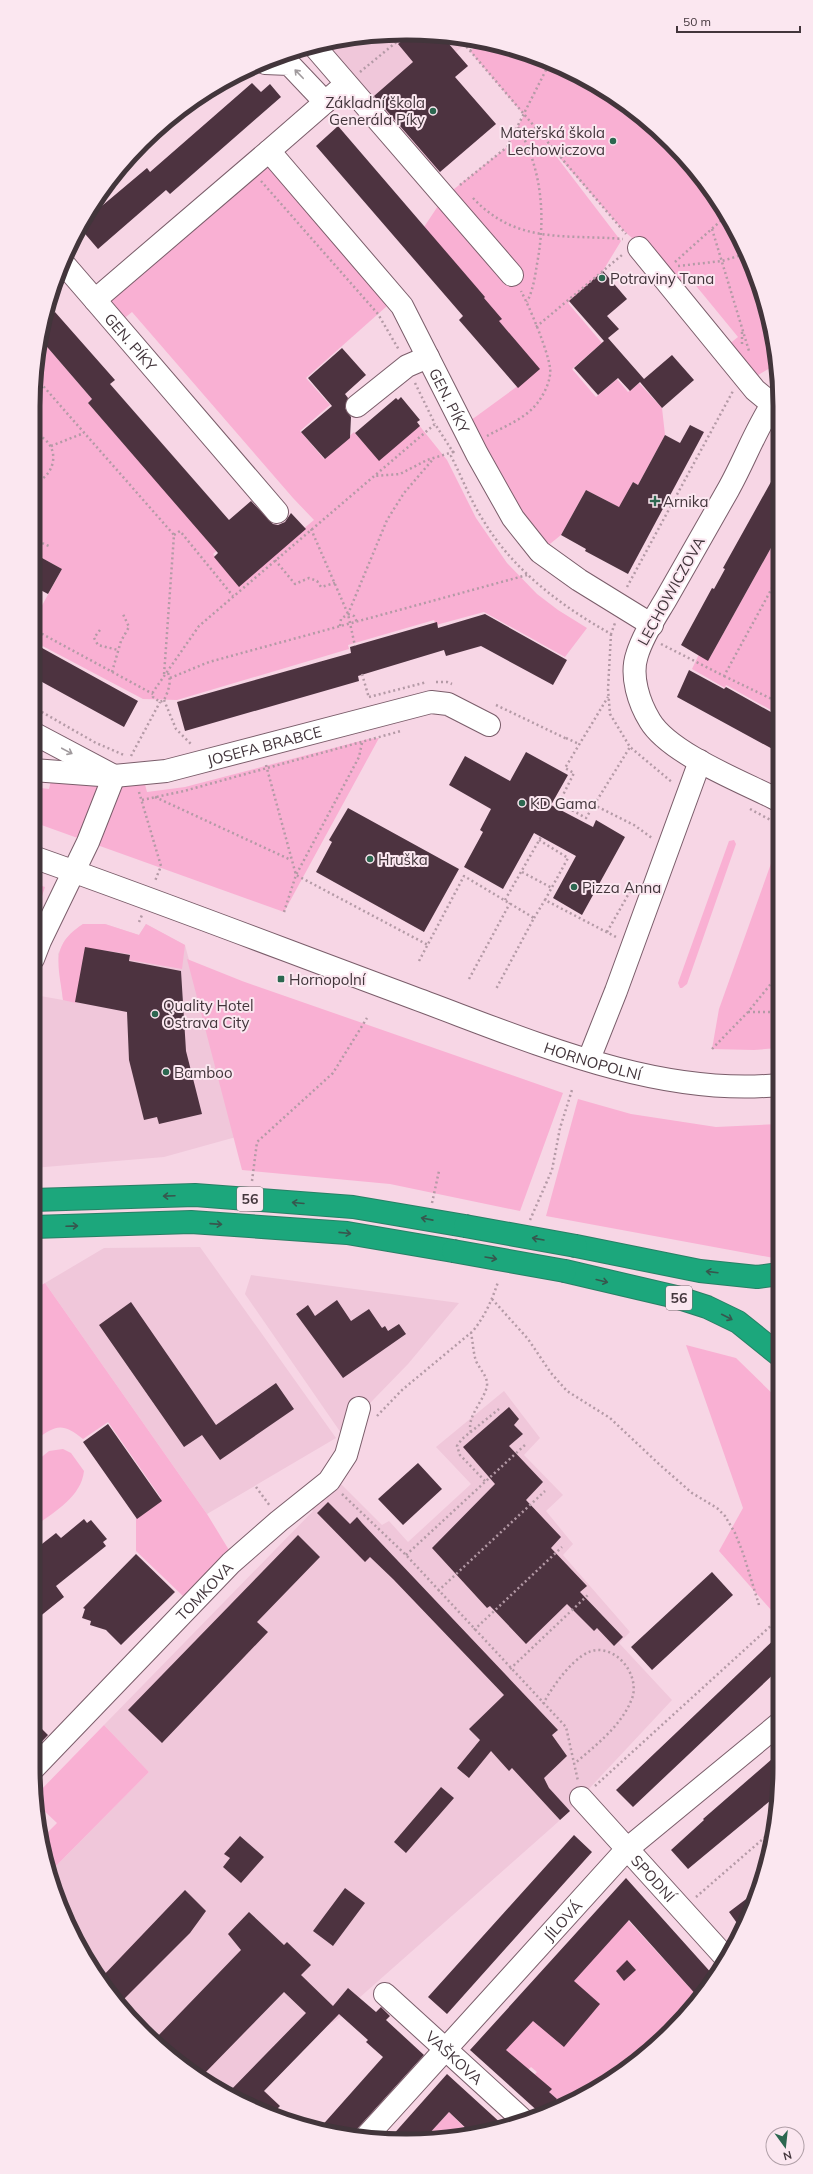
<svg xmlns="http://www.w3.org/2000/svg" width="813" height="2174" viewBox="0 0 813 2174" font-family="Mulish,sans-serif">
	<rect width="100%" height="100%" fill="#f7d6e5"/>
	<!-- built -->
	<path fill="#f0c7da" d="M431,34l39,6 -14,12 12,14 -13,11 41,47 -57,49 -120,-128 39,-9z
		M83,924h22l34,11 7,-11 39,21 51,192 -72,20 -131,11v-183l2,10 28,5 -5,-46 7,-14z
		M200,1247l136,191 -129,76 -162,-231 59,-35z
		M251,1275l208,28 -51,61 -67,69 -96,-139z
		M504,1391l36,47 -16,17 39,40 -17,16 27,33 -10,11 67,77 -11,11 53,57 -114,122 -199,176 -17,18 -15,10 -63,64 15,15 -9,9 -50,-23 -94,-77 -43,-60 -30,-66 -3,-16 99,-100 -45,-47 209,-214 -3,-4 28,-26 44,44 7,-4 19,21 63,-58 -35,-37z"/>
	<!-- green -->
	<path fill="#f9b0d3" d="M481,42l22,4 111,50 73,64 55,82 35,116v15l-2,2 -5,-7 -15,9 -27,-32 10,-8 -50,-61 -10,8 -32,-34 -22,-19 -81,-92 78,102 -20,33 -33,29 34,40 -30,26 24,28 21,-18 11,13 11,-9 23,25 3,27 -27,50 -5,-3 -11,32 -7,-9 -29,-15 -25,45 -21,17 -77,-126 52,-38 23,-19 -58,-69 -56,-73 20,-30 63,-50 17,-32 -54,-64z
		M269,151l127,147 -90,80 24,27 -30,26 24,28 30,-27 24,27 40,-35 29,36 29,58 31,45 30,31 21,16 29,18 -22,29 -81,-45 -48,13 -2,-5 -86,25 1,4 -172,51 -34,-1 -110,-58v-19l29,-53 -29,-16v-146l9,-66 50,58 -4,4 59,67 79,72 -13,12 25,29 76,-63 -21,-22 -161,-186 -10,8 -21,-26z
		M777,537l1,177 -52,-29 -1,3 -33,-19 7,-15 10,5z
		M379,738l-95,174 -251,-90v-35l16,2 4,-17 89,1 5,19 38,-5 183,-48z
		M734,840l2,4 -49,140 -5,4h-2l-2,-5 51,-142z
		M778,844v204l-24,2 -42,-1 7,-40z
		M33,883l12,4 -12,37z
		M83,924h22l34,11 7,-11 39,21 -3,24 -52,-9v-6l-44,-6 -10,55 -13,-3c-4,-34 -14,-54 20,-76z
		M187,959l55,22 321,112 -43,118 -130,-27 -148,-14z
		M578,1099l53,15 85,13 63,-3v135l-233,-43z
		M45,1283l162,231 22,36 -45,47 -48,-46v-36l25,-17 -53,-76 -25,17c-23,-19 -28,-12 -50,2v-151z
		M686,1345l50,13 43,42 1,220 -61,-69 24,-43z
		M63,1449l8,4 13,18c-3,27 -31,41 -51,57v-64l16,-13z
		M104,1725l45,47 -99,100 -6,-36 13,-13 -18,-17 -2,-12z
		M625,1917l74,81 -85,80 -72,37 -3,-3 15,-15 -22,-20 5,-5 -6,-5 -4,4 -24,-23z
		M449,2112l22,22 -43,1z"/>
	<!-- building -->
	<path fill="#4d3340" d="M417,34l4,5 6,-5 15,2 26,30 -13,11 41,47 -56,48 -66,-76 39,-34 -15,-18 11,-9z
		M252,83l9,9 9,-8 11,13 -111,97 -4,-4 -68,59 -18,-21 4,-7 63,-53 3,4z
		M338,126l147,171 -1,1 18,21 -3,2 41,48 -22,19 -59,-68 4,-4 -147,-170z
		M603,271l24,28 -20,17 12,13 -11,9 36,41 28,-24 22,25 -32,28 -22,-26 -10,9 -12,-13 -20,17 -24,-27 30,-27 -35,-40z
		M55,312l60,68 -5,4 119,136 22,-19 22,23 5,1 7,-3 6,-9 15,16 -67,58 -25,-30 4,-4 -130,-150 4,-4 -50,-58 2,-20z
		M342,348l24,27 -21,19 3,4 -3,10 6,9 -1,21 -25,21 -24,-27 31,-26 -24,-28z
		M401,397l19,23 -3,2 3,4 -41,35 -24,-28 41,-35 2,2z
		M690,425l14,7 -76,142 -43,-23 1,-2 -25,-14 25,-45 33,17 14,-25 5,3 27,-50 15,8z
		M777,471v66l-69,124 -27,-16 31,-57 2,1 11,-20 -2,-1z
		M33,553l29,16 -14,25 -15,-8z
		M485,614l82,46 -14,25 -72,-39 -35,10 -2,-6 -86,26 1,5 -174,50 -8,-29 174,-49 -1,-6 87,-25 1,6z
		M33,643l105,58 -14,26 -91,-50z
		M689,670l35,19 2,-2 52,29v36l-101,-55z
		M526,752l42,23 -17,30 42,22 3,-7 29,17 -43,78 -29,-17 23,-42 -42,-23 -31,56 -39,-22 19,-35 -3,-2 11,-21 -42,-24 16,-29 45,25z
		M348,808l111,61 -35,63 -108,-60 16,-30 -3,-2z
		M85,947l45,8 -1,6 52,10 5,80 16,63 -43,10 -2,-7 -13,3 -15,-60 -2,-48 -52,-10z
		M337,1300l14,21 18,-12 13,19 3,-2 3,5 11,-7 7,10 -63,44 -47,-64 12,-9 7,11z
		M131,1302l85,123 60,-42 18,26 -74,51 -18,-25 -18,12 -85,-122z
		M509,1407l10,12 -5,6 9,9 -14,12 34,36 -17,18 35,37 -10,11 36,38 -7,6 43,45 -9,9 -17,-18 -3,3 -27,-27 -41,40 -36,-38 -3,2 -55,-60 63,-64 -32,-37z
		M108,1424l54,77 -25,18 -54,-77z
		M418,1463l24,26 -39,36 -25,-26z
		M328,1502l22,22 7,-7 5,6 196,207 -6,5 15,21 -23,22 5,10 21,23 -10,9 -48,-52 -3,3 -18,-20 -22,27 -12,-10 23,-28 -11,-11 35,-34 -111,-116 -23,-22 -5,5 -48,-49z
		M84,1519l3,4 4,-3 16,19 -4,3 3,4 -50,40 8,11 -31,25v-71l23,-18 5,5z
		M298,1535l22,22 -63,65 11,10 -106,111 -34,-33z
		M136,1554l39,38 -54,53 -15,-15 -16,-5 1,-4 -9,-3 3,-9 -2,-1z
		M712,1572l21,23 -81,75 -21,-23z
		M780,1634v34l-147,139 -17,-17z
		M33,1720l15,15 -15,16z
		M780,1752l-4,44 -88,73 -17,-19 33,-30 -1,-1z
		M441,1787l13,11 -48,55 -12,-11z
		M574,1835l18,17 -145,162 -19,-17z
		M240,1836l24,21 -23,26 -18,-16 7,-9 -6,-4z
		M626,1878l88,98 -15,22 -70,-78 -55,61 26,23 -36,43 -31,-26 -27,29 46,39 -3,3 8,7 -15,16 -72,-65z
		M345,1888l20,15 -32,43 -20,-15z
		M185,1890l21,21 -16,22 -71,71 -19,-25z
		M758,1890l-9,23 -7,17 -13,-18z
		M249,1912l35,33 3,-3 24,23 -10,10 32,31 15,-18 28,24 5,-5 9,9 -4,4 38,35 -68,75 -3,7 -34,-8 64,-72 -17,-15 2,-2 -29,-26 -75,77 16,15 -8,8 -45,-20 79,-81 -22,-21 -82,84 -46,-38 85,-88 -13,-16z
		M627,1960l9,10 -12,11 -8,-10z
		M447,2074l57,52 -32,8 -23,-22 -21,23 -37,2z"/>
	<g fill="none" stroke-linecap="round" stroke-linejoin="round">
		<!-- minor casing -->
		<g stroke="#7a5d6a" stroke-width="24">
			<g id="minor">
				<path d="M314,46l198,229"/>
				<path d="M265,63l24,1 36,38"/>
				<path d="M269,151l77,-67"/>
				<path d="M639,248l116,142 17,14"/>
				<path id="s1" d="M63,263l32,37 174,-149 133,155 75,148 36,64 27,34 39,28 73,45"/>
				<path id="s2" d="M95,300l182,212"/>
				<path d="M777,397c-20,28 -32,63 -49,93 -21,37 -41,72 -62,109 -10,17 -23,36 -29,56 -7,21 2,48 13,66 20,33 93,61 128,79"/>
				<path d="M357,406l50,-40 21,-9"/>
				<path d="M33,733l81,43 -26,66 -48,99 -7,18"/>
				<path id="s3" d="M33,770l81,6 52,-5 265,-69 17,2 41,21"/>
				<path id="s4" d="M33,857c128,45 254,94 381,141 114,42 241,99 364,87"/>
				<path d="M589,1059l27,-68 84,-230"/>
				<path id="s5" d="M33,1769l198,-206 48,-42 50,-40 17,-26 13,-47"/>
				<path id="s6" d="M581,1798l145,160"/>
				<path id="s7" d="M385,1994l138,126"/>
				<path id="s8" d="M365,2138l262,-289 153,-126"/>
			</g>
		</g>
		<!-- highway casing -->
		<g stroke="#297f65" stroke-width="24">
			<path id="highway" d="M33,1200l162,-5 158,12 112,19
				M33,1227l158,-5 156,11 106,18
				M576,1246l124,25 57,6 22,-3
				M565,1271l111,26 31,10 31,15 41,33"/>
		</g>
		<!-- path -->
		<path stroke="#b49aa6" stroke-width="2.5" stroke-dasharray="2 3" stroke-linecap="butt" d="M460,39l166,195
			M470,51l11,-9
			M360,72l45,-37
			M518,127c24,42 28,90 19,137 -2,13 -4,26 -10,38
			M261,181l117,133 21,36
			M460,185l47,-38 41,-81
			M473,198c44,47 93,36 150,41
			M712,229l37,122
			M675,262l50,-45
			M678,266l44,-5 23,-7
			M536,327l86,-72
			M742,344v-14
			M37,379l137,156 -10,140
			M415,383l20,41
			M33,434c28,6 26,42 0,49
			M487,436c16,-9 35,-16 47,-29 8,-8 18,-27 16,-39 -2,-17 -20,-60 -29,-77
			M51,446l33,-13
			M454,451l-3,5 2,4c10,20 18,41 30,60 30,50 78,86 128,114l4,-11
			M311,529l37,85 7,32
			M174,535l6,-4 53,65
			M33,539l18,8
			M275,560l20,24 14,-6 8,3 4,6 14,-4
			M627,587l106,-196
			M348,614l6,2 3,6
			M340,626l1,-7 7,-5 39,-94 17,-27 30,-35
			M33,629l120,65
			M100,630l-6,8 4,7 20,5
			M611,634l-3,55 2,25 20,33 43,36
			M661,644l63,32 53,-97
			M112,672l9,-31 8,-14 -6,-13
			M168,673c4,8 0,19 -4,27l-4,2 -7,-5v-5l46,-66 236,-202 18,28 -26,8 -27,14 -26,2
			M362,674l7,24
			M724,676l54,26
			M170,678l39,-16 318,-87
			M436,682h11l5,2
			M369,697l58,-15
			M164,700l12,29 16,16
			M496,705l71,34
			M33,707l63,36 28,12
			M566,738l13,6
			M131,756l29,-54
			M266,765l30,110 132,70
			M139,792l22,74 -6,15
			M155,797l136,63
			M142,800l42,-9 217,-60
			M559,803l27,15 8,-13 40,20 18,13
			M594,805l36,-58
			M557,807l17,-34 -9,-5 43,-71
			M750,809l28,15
			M539,840l29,18 -23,42 71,37
			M522,872l30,16
			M505,900l36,-63
			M284,912l12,-37 63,-118 3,-14
			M534,918l11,-18
			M139,922l3,-7
			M607,932l25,-44
			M419,961l45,-85 70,42 -38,71
			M469,979l41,-76
			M748,1012h30
			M712,1049l36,-37 30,-37
			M252,1181l5,-39 76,-69 34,-55
			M432,1203l7,-32
			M530,1220l22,-50 8,-42 12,-38
			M492,1299l36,40 23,34 16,18 43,27 50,47 32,28 25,15 8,8 10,17 8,20 16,52
			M377,1416l25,-26 71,-59c12,-15 19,-31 25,-49
			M471,1432c-5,-15 13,-31 16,-46 1,-10 -7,-16 -11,-25 -3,-9 -3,-19 -5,-28
			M485,1481l-25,-26 -3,-9 5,-7 37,-30
			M256,1487l14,19
			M342,1494l64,61 160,172 12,54
			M406,1555l120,-111
			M438,1591l107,-100
			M474,1630l88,-83
			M510,1669l79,-75
			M543,1704c9,-17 34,-54 55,-54 24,0 43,30 33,51 -11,26 -36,45 -57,63
			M595,1786l180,-164
			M696,1897l75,-65"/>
		<!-- minor -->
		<use href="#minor" stroke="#fff" stroke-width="22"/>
		<!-- highway -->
		<use href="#highway" stroke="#1ca77c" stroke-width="22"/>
		<!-- highway-bridge casing -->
		<g stroke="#297f65" stroke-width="24" stroke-linecap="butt">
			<path id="highway-bridge" d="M465,1226l111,20
				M453,1251l112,20"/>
		</g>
		<!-- highway-bridge -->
		<use href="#highway-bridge" stroke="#1ca77c" stroke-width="22"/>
	</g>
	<!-- one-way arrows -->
	<defs><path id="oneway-shaft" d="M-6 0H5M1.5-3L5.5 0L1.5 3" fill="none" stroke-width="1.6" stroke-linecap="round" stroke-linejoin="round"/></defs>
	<g stroke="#a09a9d">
		<use href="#oneway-shaft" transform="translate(299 74) rotate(-134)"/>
		<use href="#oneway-shaft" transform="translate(67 751) rotate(28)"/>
	</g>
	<g stroke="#37574e">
		<use href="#oneway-shaft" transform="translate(169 1196) rotate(178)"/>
		<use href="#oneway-shaft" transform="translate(298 1203) rotate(-175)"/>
		<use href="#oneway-shaft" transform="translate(427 1219) rotate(-169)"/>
		<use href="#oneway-shaft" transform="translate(216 1224) rotate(4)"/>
		<use href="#oneway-shaft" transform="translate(72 1226) rotate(-2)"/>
		<use href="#oneway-shaft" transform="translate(345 1233) rotate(6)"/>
		<use href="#oneway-shaft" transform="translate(538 1239) rotate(-170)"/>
		<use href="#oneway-shaft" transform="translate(491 1258) rotate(10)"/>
		<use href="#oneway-shaft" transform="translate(712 1272) rotate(-173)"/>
		<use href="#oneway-shaft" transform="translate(602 1281) rotate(14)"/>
		<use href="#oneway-shaft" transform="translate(727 1317) rotate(27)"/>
	</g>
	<!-- markers -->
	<g fill="#2c6750" stroke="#fbe7f0" stroke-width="1.5">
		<circle cx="433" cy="111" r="4"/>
		<circle cx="613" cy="141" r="4"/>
		<circle cx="602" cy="278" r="4"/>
		<path d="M653 495h4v4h4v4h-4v4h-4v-4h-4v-4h4z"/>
		<circle cx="522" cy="803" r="4"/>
		<circle cx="370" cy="859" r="4"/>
		<circle cx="574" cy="887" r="4"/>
		<rect x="277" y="975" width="8" height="8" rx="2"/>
		<circle cx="155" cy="1014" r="4"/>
		<circle cx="166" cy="1072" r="4"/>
	</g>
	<g text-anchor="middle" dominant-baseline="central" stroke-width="4" stroke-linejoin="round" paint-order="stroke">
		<!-- shield labels -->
		<g fill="#fbe7f0" stroke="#7a6a71" stroke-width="1">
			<rect x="237" y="1187" width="26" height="24" rx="3"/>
			<rect x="666" y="1286" width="26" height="24" rx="3"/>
		</g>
		<g font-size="14" font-weight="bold" fill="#42353b">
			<text x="250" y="1199">56</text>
			<text x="679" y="1298">56</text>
		</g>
		<!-- poi labels -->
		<g font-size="15" fill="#42353b" stroke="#fbe7f0" text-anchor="start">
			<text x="425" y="102" text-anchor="end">Základní škola<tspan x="425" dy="17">Generála Píky</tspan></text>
			<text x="605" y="132" text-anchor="end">Mateřská škola<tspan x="605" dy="17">Lechowiczova</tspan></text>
			<text x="610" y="278">Potraviny Tana</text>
			<text x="663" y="501">Arnika</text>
			<text x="530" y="803">KD Gama</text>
			<text x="378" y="859">Hruška</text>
			<text x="582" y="887">Pizza Anna</text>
			<text x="289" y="979">Hornopolní</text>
			<text x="163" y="1005">Quality Hotel<tspan x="163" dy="17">Ostrava City</tspan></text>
			<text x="174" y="1072">Bamboo</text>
		</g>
		<!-- street labels -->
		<g font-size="15" fill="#42353b" stroke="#fbe7f0">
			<text stroke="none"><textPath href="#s2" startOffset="55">GEN. PÍKY</textPath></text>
			<text stroke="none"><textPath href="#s1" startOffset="588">GEN. PÍKY</textPath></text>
			<text transform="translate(671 591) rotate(-61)">LECHOWICZOVA</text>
			<text stroke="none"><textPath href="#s3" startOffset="235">JOSEFA BRABCE</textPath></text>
			<text stroke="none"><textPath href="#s4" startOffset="596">HORNOPOLNÍ</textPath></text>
			<text stroke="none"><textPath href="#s5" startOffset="247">TOMKOVA</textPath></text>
			<text stroke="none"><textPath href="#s6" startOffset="108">SPODNÍ</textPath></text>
			<text stroke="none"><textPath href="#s8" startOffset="294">JÍLOVÁ</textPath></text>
			<text stroke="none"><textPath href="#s7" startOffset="94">VAŠKOVA</textPath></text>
		</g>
	</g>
	<!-- crop -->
	<path d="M0 0H813V2174H0ZM406 40H407A366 366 0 0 1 773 406V1768A366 366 0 0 1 407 2134H406A366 366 0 0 1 40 1768V406A366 366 0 0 1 406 40Z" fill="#fbe7f0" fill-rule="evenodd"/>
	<path fill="none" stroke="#42353b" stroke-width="5" d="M406 40H407A366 366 0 0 1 773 406V1768A366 366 0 0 1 407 2134H406A366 366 0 0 1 40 1768V406A366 366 0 0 1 406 40Z"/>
	<!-- north arrow -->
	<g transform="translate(785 2146) rotate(165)"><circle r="19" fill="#fbe7f0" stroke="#b1a0a8"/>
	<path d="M0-3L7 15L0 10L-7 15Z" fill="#2c6750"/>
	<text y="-6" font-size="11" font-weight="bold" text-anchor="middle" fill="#42353b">N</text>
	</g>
	<!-- scale -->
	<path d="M677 26v6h123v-6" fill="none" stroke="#42353b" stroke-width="2"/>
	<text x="683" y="26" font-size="12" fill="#42353b" stroke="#fbe7f0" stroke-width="3" paint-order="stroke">50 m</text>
</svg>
